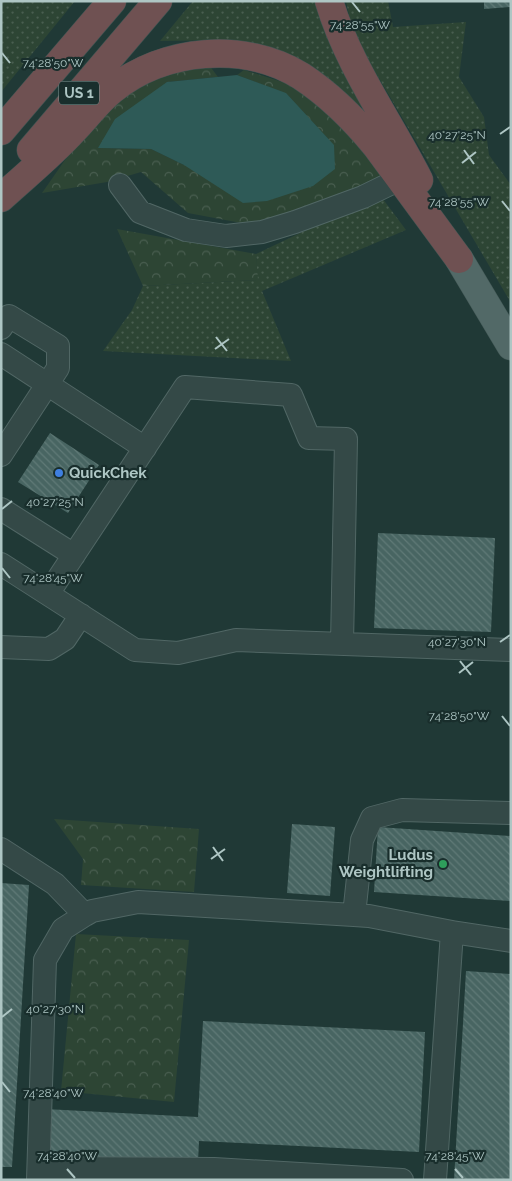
<svg xmlns="http://www.w3.org/2000/svg" width="512" height="1181" viewBox="0 0 512 1181" font-family="Raleway,sans-serif">
	<defs>
		<pattern id="grass-dots" width="8" height="8" patternUnits="userSpaceOnUse" patternTransform="scale(1.25)"><rect width="8" height="8" fill="#2d4534"/><path d="M2 2h.1M6 6h.1" fill="none" stroke="#495e50" stroke-width="1.8" stroke-linecap="round"/></pattern>
		<pattern id="forest-crowns" width="20" height="18" patternUnits="userSpaceOnUse" patternTransform="scale(1.25)"><rect width="20" height="18" fill="#2d4534"/><path d="M2 6a3 3 0 1 1 6 0M12 15a3 3 0 1 1 6 0" fill="none" stroke="#495e50"/></pattern>
		<pattern id="building-back-hatch" width="6" height="6" patternUnits="userSpaceOnUse" patternTransform="scale(1.25)"><rect width="6" height="6" fill="#486562"/><path d="M-1 5l2 2M0 0l6 6M5-1l2 2" fill="none" stroke="#607a77"/></pattern>
	</defs>
	<rect width="100%" height="100%" fill="#203936"/>
	<!-- grass -->
	<path fill="url(#grass-dots)" d="M1,1h74l-74,91z
		M193,1h124l46,107 -68,-49 -65,-19 -70,1z
		M346,1h42l5,26 73,-5 -7,55 25,40 5,38 22,30v118l-158,-269z
		M380,195l26,35 -144,61 29,70 -188,-10 29,-41 11,-24 114,-6 -1,-26z"/>
	<!-- forest -->
	<path fill="url(#forest-crowns)" d="M209,65l9,12 -51,5 -69,66 53,1 33,16 102,-71 -49,-19 7,-5 45,14 54,39 41,54 -126,49 -70,-13 -47,-41 -34,10 -65,11 23,-33 52,-58 38,-26z
		M117,229l139,25 2,26 -115,6z
		M54,819l145,10 -5,63 -113,-7 2,-26z
		M76,934l113,6 -15,162 -113,-11z"/>
	<!-- water -->
	<path fill="#2e5a57" d="M237,75l49,18 48,52 1,24 -22,17 -46,15 -24,2 -59,-38 -33,-16 -53,-1 17,-29 52,-37z"/>
	<!-- building -->
	<path fill="url(#building-back-hatch)" d="M484,1h27v6l-27,2z
		M50,433l49,32 -31,48 -50,-31z
		M378,533l117,5 -4,94 -117,-4z
		M292,824l43,3 -5,69 -43,-3z
		M378,827l133,9v65l-137,-9z
		M1,883l28,2 -17,282h-11z
		M466,971l45,3v206h-57z
		M203,1021l222,11 -6,120 -220,-11 -1,21 -155,-7 2,-46 153,8z"/>
	<g fill="none" stroke-linecap="round" stroke-linejoin="round">
		<!-- minor casing -->
		<g stroke="#516765" stroke-width="24">
			<path id="minor" d="M120,185l20,27 46,18 40,6 36,-4 33,-10 68,-25 37,-18
				M1,328l8,-12 49,30v22l-57,87
				M1,354l144,94
				M1,509l73,46
				M1,564l134,86 43,3 58,-13 275,10
				M48,594l137,-207 106,8 18,43 37,1 -4,205
				M1,647l48,2 16,-10 16,-24
				M1,849l54,35 30,31
				M354,915l8,-75 10,-22 30,-8 109,3
				M39,1168l175,1 188,11
				M38,1180l7,-220 18,-31 22,-14 7,-4 46,-9 216,13 15,1 83,16
				M435,1180l17,-248 59,9"/>
		</g>
		<!-- major casing -->
		<g stroke="#405654" stroke-width="29">
			<path id="major" d="M459,259l52,87"/>
		</g>
		<!-- highway casing -->
		<g stroke="#3e5452" stroke-width="29">
			<path id="highway" d="M329,1c19,64 60,120 90,179
				M1,131l111,-130
				M31,150l127,-149
				M1,198c24,-22 50,-43 72,-67 14,-14 24,-29 39,-41 52,-42 132,-49 189,-14 29,19 53,43 75,70l83,113"/>
		</g>
		<!-- minor -->
		<use href="#minor" stroke="#344947" stroke-width="22"/>
		<!-- major -->
		<use href="#major" stroke="#526967" stroke-width="28"/>
		<!-- highway -->
		<use href="#highway" stroke="#6f5152" stroke-width="28"/>
	</g>
	<!-- ticks -->
	<path fill="none" stroke="#aec6c4" stroke-width="2" d="M352,2l8,10M2,53l8,10M500,134l10,-7M464,150l10,14M462,163l14,-11M502,201l8,10M216,337l11,14M215,349l14,-10M2,509l10,-8M2,568l8,10M500,642l10,-7M460,661l11,14M459,673l14,-11M502,716l8,10M213,847l10,14M211,859l14,-10M2,1017l10,-8M2,1082l8,10M67,1169l8,9M455,1169l8,9"/>
	<!-- markers -->
	<circle fill="#3f7fe0" stroke="#192e2c" stroke-width="2" cx="59" cy="473" r="5"/>
	<circle fill="#2e9e5b" stroke="#192e2c" stroke-width="2" cx="443" cy="864" r="5"/>
	<g text-anchor="middle" dominant-baseline="central" stroke-width="4.5" stroke-linejoin="round" paint-order="stroke">
		<!-- shield labels -->
		<rect fill="#192e2c" stroke="#819896" stroke-width="1" x="59" y="81.5" width="40" height="23" rx="4"/>
		<g font-size="14" font-weight="bold" fill="#aec6c4">
			<text x="79" y="93">US 1</text>
		</g>
		<!-- poi labels -->
		<g font-size="15" font-weight="bold" fill="#aec6c4" stroke="#192e2c" text-anchor="start">
			<text x="69" y="473">QuickChek</text>
			<text x="433" y="855" text-anchor="end">Ludus<tspan x="433" dy="17">Weightlifting</tspan></text>
		</g>
	</g>
	<g font-size="12" text-anchor="middle" fill="#aec6c4" stroke="#192e2c" stroke-width="4.5" stroke-linejoin="round" paint-order="stroke">
		<text x="360" y="29">74°28'55"W</text>
		<text x="53" y="67">74°28'50"W</text>
		<text x="457" y="139">40°27'25"N</text>
		<text x="459" y="206">74°28'55"W</text>
		<text x="55" y="506">40°27'25"N</text>
		<text x="53" y="582">74°28'45"W</text>
		<text x="457" y="646">40°27'30"N</text>
		<text x="459" y="720">74°28'50"W</text>
		<text x="55" y="1013">40°27'30"N</text>
		<text x="53" y="1097">74°28'40"W</text>
		<text x="67" y="1160">74°28'40"W</text>
		<text x="455" y="1160">74°28'45"W</text>
	</g>
	<!-- border -->
	<rect width="512" height="1181" fill="none" stroke="#aec6c4" stroke-width="5"/>
</svg>
